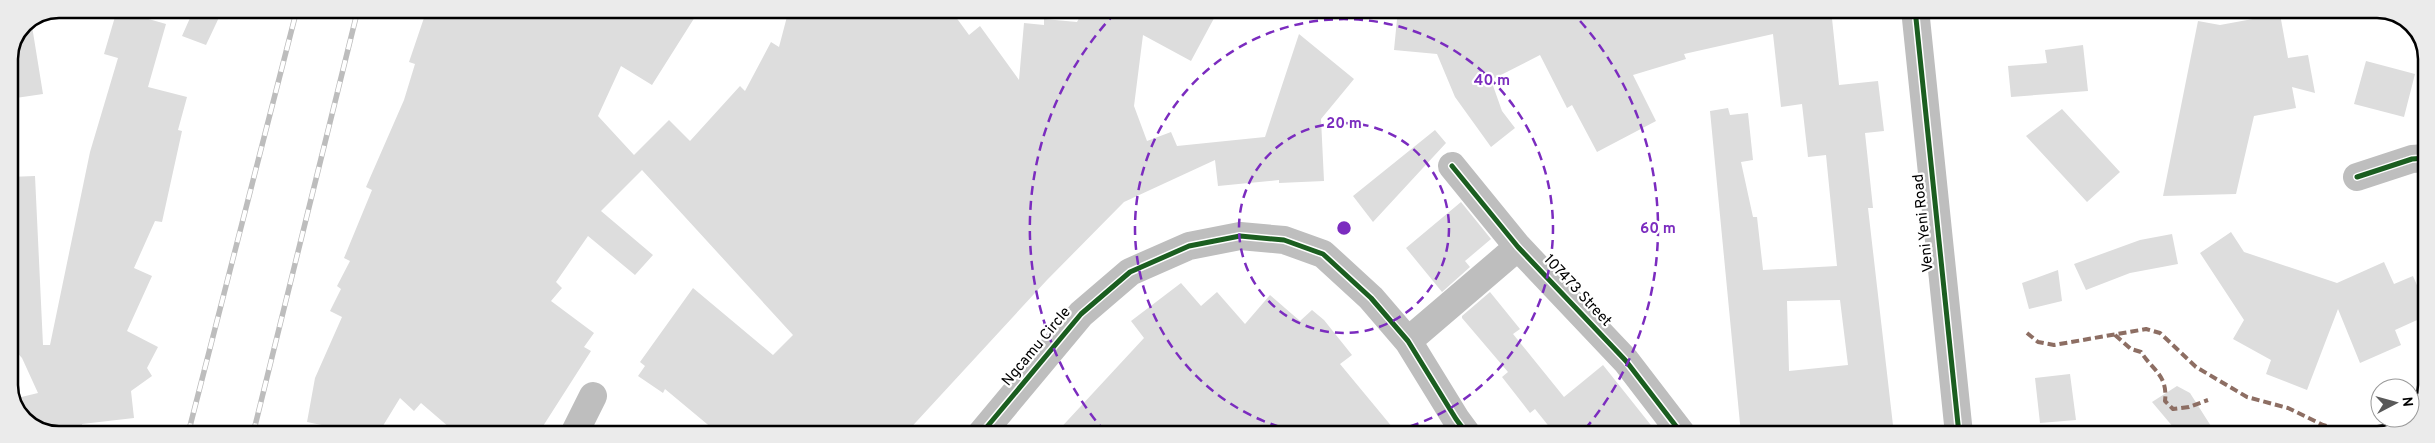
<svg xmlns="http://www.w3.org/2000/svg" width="2435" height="443" viewBox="0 0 2435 443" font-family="Overpass,sans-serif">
	<rect width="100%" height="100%" fill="#fff"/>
	<!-- building -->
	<path fill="#ddd" fill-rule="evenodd" d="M194,9h29l-17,36 -24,-9z
		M427,9h273l-48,76 -31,-19 -23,50 36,39 35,-35 21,21 50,-55 5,5 26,-49 8,5 10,-38h50l9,5 3,-5h99l19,26 11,-9 39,54 5,-57 20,2v-6l33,3 7,-13h135l-28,52 -48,-26 -9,71 13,35 24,-9 6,14 88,-9 34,-103 55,45 -33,40 3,62 -45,2v-3l-61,6 -3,-26 -91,42 -77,78 -142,154h-186l-54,-45 -2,4 -25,-17 7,-10 -5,-4 53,-74 80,67 20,-20 -151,-165 -41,41 52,44 -18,20 -47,-39 -32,46 6,6 -11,13 43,32 -10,14 7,4 -53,83h-81l-36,-31 -7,8 -14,-13 -22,36h-40l3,-5 -34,-7 8,-44 27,-61 -12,-6 11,-22 -4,-3 13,-25 -6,-3 28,-68 -6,-3 38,-87 11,-36 -6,-2z
		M1398,9h433l8,76 39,-4 6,50 -19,2 8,75h-5l26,226h-153l-31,-323 18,-3 2,7 18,-2 5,47 -12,2 12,55h4l6,53 74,-4 -11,-111 -18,2 -6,-53 -21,3 -8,-73 -89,20 2,5 -53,16 23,46 -59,31 -25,-47 -5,3 -27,-53 -49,25 11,31 13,17 -24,19 -36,-50 -18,-43 -43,-4zM1840,300l8,65 -59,6 -2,-70z
		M117,10l49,14 -18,63 39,10 -9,33 4,1 -20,91 -7,-1 -21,47 18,8 -25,55 31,16 -11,21 5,8 -21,15 3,27 -52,6 2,10h-32l-29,-14 -10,-21 25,-6 -16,-35 -13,-14v-167l26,-1 8,169h7l40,-193 28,-94 -14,-4z
		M2280,14l8,44 20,-3 7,38 -23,-6 4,21 -42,8 -18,78 -73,2 35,-175 22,4z
		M31,20l12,74 -34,5v-41l14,-35z
		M2083,45l5,46 -77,6 -3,-31 39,-3 -2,-13z
		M2366,61l49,13 -11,43 -50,-13z
		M2062,109l58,63 -33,30 -61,-66z
		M1435,130l11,13 -73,79 -20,-26z
		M1461,202l30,37 -26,22 5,6 -28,25 -36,-44z
		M2231,232l13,20 93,31 47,-21 10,22 19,-8 13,30v10l-31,14 6,15 -41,18 -22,-54 -31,81 -41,-16 5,-14 -38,-21 11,-19 -44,-67z
		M2172,234l6,30 -48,9 -44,17 -12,-26 66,-24z
		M2058,270l4,31 -33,8 -7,-26z
		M1181,283l20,23 16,-14 28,32 25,-29 30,26 12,-11 12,10 28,35 -12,9 58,70h-343l89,-96 -13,-17z
		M1490,292l30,37 -7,5 51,63 39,-32 55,69h-103l-20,-25 -5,4 -28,-36 6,-5 -46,-54v-2z
		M2070,374l6,46 -36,3 -5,-45z
		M2177,386l13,7 26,41h-37l-27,-32z"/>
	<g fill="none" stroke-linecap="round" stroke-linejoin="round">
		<!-- minor -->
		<path stroke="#bebebe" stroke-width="28" d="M1452,166l66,81 108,114 56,73
			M2357,177l55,-18 14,-1
			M1408,341l110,-94
			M574,434l19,-38
			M981,434l100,-120 49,-42 59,-26 51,-10 44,4 39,14 48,44 37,43 48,78 11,15"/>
		<!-- tertiary -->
		<path stroke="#bebebe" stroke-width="28" d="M1915,9l44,425"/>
		<!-- rail casing -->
		<g stroke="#bdbdbd" stroke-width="5.5">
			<path id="rail" d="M188,434l109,-425
				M253,434l105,-425"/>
		</g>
		<!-- rail -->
		<use href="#rail" stroke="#fff" stroke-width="4" stroke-dasharray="11" stroke-linecap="butt"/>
		<!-- quiet -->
		<path stroke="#8d6e63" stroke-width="4" stroke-dasharray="8 4" stroke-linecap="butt" d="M2027,333l11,9 16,3 92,-16 14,4 36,34 51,30 41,11 35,17 31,9
			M2115,335l16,14 10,3c12,19 27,23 24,49l8,8 16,-2 19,-7
			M133,434l8,-3"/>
		<!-- cycleway casing -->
		<g stroke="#fff" stroke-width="8">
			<path id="cycleway" d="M1915,9l44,425
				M1452,166l66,81 108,114 56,73
				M2357,177l55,-18 14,-1
				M981,434l100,-120 49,-42 59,-26 51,-10 44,4 39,14 48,44 37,43 48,78 11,15"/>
		</g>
		<!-- cycleway -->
		<use href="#cycleway" stroke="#1b5e20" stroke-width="5"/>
	</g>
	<!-- distance rings -->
	<g fill="none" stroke="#7b2cbf" stroke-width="2.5" stroke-dasharray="9 6">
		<circle cx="1344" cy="228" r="105"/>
		<path d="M1308 434A209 209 0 1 1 1380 434"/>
		<path d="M1105 432A314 314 0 0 1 1118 10M1570 10A314 314 0 0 1 1581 434"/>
	</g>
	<g text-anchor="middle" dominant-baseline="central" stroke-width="4.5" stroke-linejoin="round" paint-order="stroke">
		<!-- street labels -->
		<g font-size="15" fill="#000" stroke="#fff">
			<text transform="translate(1924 223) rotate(-96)">Veni Yeni Road</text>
			<text transform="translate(1577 291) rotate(47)">107473 Street</text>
			<text transform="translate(1037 347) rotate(-50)">Ngcamu Circle</text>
		</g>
	</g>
	<!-- crop -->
	<path d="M0 0H2435V443H0ZM59 18H2377A41 41 0 0 1 2418 59V385A41 41 0 0 1 2377 426H59A41 41 0 0 1 18 385V59A41 41 0 0 1 59 18Z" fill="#ebebeb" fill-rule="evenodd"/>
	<path fill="none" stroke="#000" stroke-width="2.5" d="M59 18H2377A41 41 0 0 1 2418 59V385A41 41 0 0 1 2377 426H59A41 41 0 0 1 18 385V59A41 41 0 0 1 59 18Z"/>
	<circle cx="1344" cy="228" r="8" fill="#7b2cbf" stroke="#fff" stroke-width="2.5"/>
	<g font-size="15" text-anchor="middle" font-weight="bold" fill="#7b2cbf" stroke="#fff" stroke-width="4.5" stroke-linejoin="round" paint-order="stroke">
		<text x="1492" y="85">40 m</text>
		<text x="1344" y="128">20 m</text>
		<text x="1658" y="233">60 m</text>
	</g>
	<!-- north arrow -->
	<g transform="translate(2395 403) rotate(84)"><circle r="24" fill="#ffffff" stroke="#999999"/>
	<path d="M0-4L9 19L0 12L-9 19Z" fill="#595959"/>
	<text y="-8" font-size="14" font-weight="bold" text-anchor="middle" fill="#000000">N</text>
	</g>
</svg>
